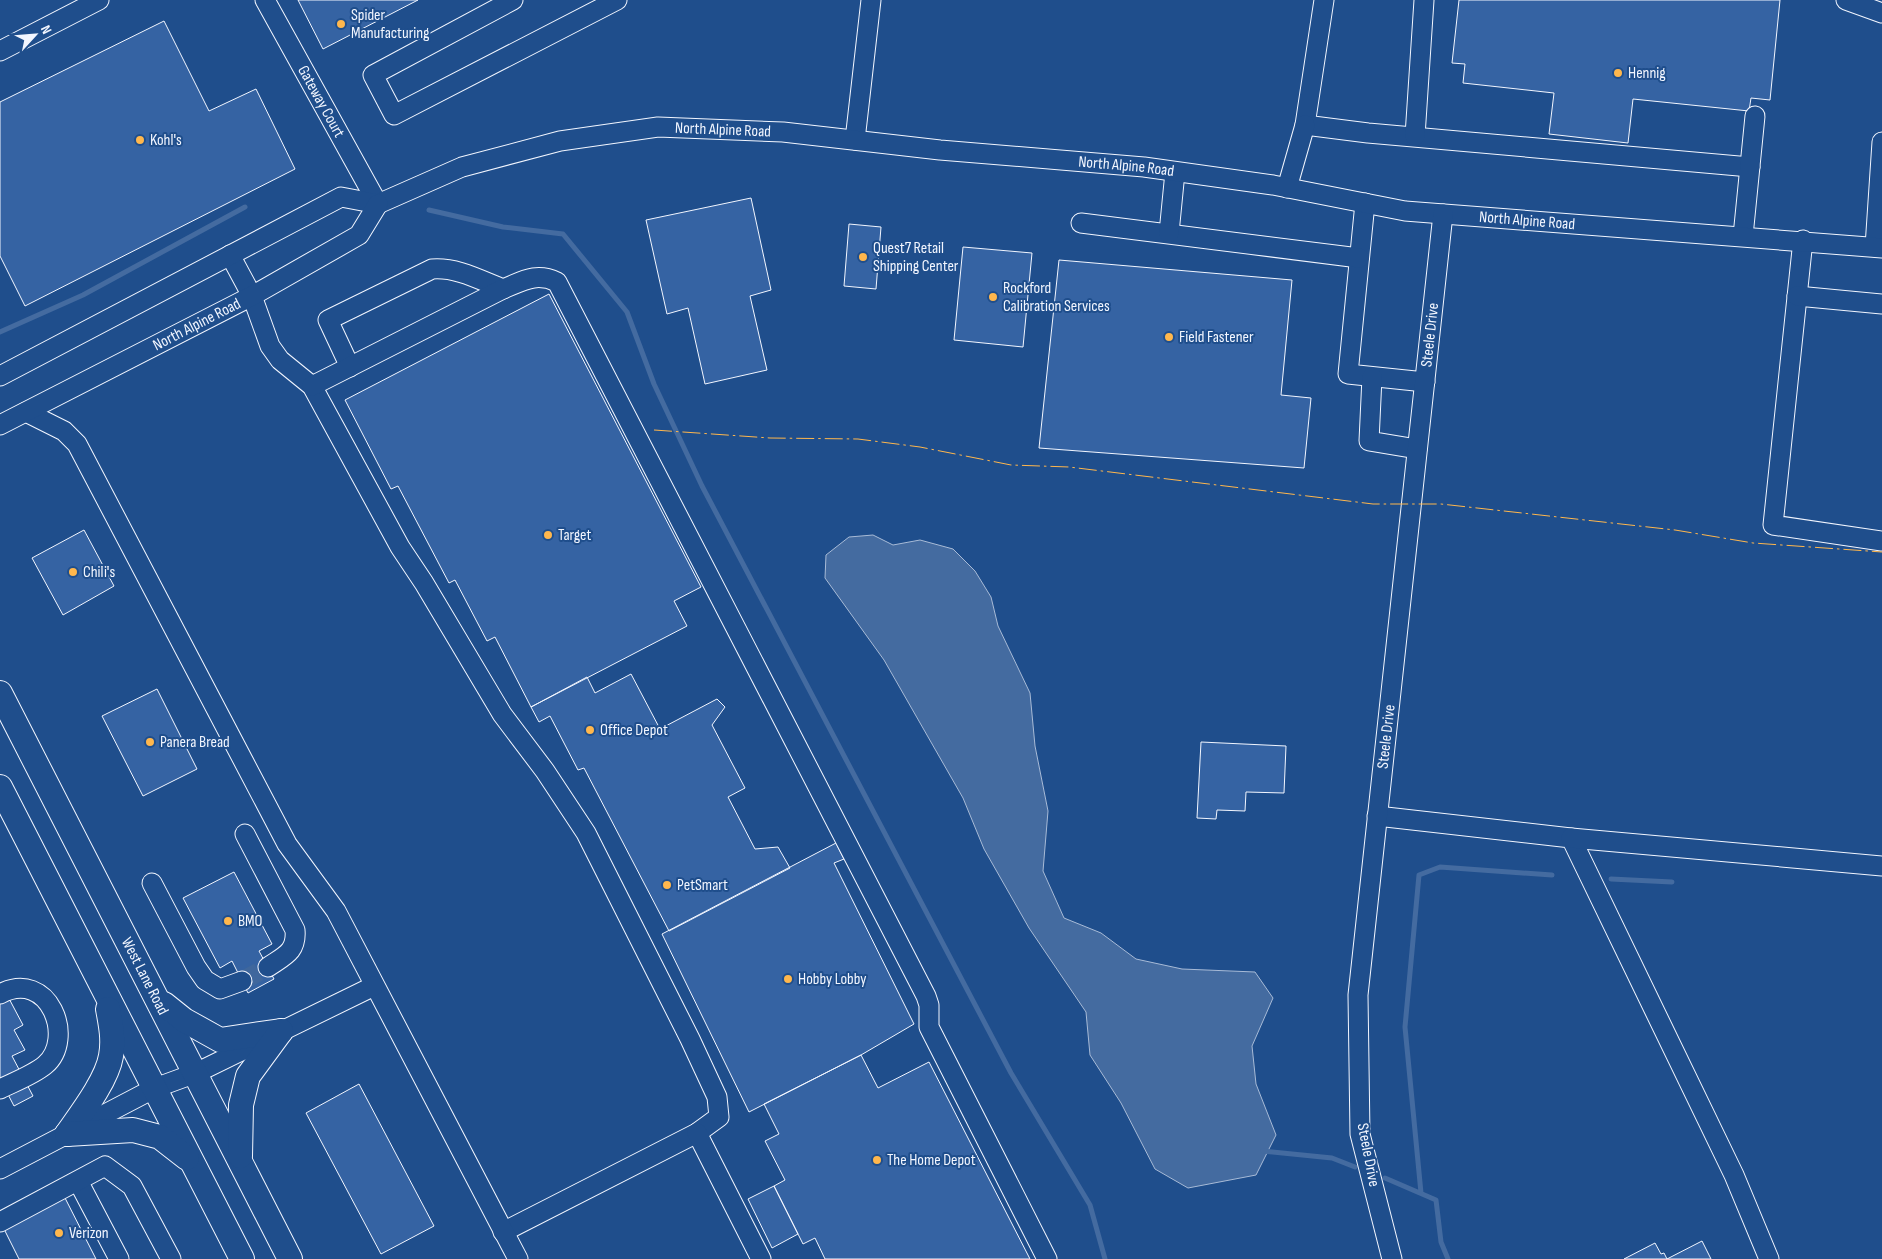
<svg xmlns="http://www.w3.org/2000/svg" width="1882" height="1259" viewBox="0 0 1882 1259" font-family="'Sofia Sans Condensed',sans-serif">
	<rect width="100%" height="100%" fill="#1f4e8c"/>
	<!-- water -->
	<path fill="#446ba0" stroke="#a8bbd7" d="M873,535l20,10 27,-5 33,9 22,22 16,26 7,29 32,67 5,53 13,65 -5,60 21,47 37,15 35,26 46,10 73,3 18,26 -21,48 4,38 20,51 -20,40 -68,13 -33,-19 -34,-66 -31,-48 -4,-43 -57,-84 -45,-79 -21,-51 -79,-138 -59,-82 1,-23 23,-18z"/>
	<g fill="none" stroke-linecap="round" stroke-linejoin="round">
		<!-- stream -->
		<path stroke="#446ba0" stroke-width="5" d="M429,210l74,17 60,7 64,78 27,72 48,102 309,587 79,132 15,54
			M0,332l83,-37 162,-88
			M1611,879l61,3
			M1263,1151l69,7 23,9
			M1385,1178l51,22 5,42 7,17
			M1421,1193l-16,-166 14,-152 21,-8 112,8"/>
	</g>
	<!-- building -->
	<path fill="#3563a3" stroke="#f2f6ff" d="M298,0h120l-95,49z
		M1459,0h321l-10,100 -19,-2 -2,13 -116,-12 -5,44 -79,-9 5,-41 -91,-10 2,-19 -13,-1z
		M164,21l45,90 47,-22 39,80 -270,137 -25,-50v-154z
		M751,198l20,92 -21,6 17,74 -62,14 -17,-76 -21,6 -21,-94z
		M849,224l32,3 -5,62 -32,-3z
		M963,247l69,6 -9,94 -69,-7z
		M1059,260l233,20 -11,115 30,3 -7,70 -265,-20z
		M549,294l152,293 -27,14 13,25 -156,81 -36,-70 -8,4 -32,-61 -6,3 -51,-97 -7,3 -46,-89z
		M84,530l30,56 -51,29 -31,-57z
		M631,674l29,55 57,-30 8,8 -13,18 33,63 -17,9 27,52 23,-2 12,21 -121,63 -85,-163 -6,2 -28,-54 -11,6 -8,-15 56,-30 8,16z
		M157,689l40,80 -54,27 -41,-80z
		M1201,742l85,4 -2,47 -38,-1 -1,19 -28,-1 -1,9 -19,-1z
		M836,843l8,16 -10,4 80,161 -53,31 -112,57 -87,-178z
		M234,872l38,72 -13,7 15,28 -26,14 -16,-32 -12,7 -37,-70z
		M5,991l18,34 -9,5 11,20 -13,6 21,40 -19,10 -14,-27v-85z
		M861,1055l17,33 51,-26 101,197h-205l-10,-21 -12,6 -29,-58 11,-6 -20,-39 14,-7 -15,-30z
		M359,1084l75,142 -53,28 -75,-141z
		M774,1186l24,48 -26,14 -24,-49z
		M63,1194l33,65h-77l-17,-34z
		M1702,1241l9,18h-87l31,-16 6,11 3,-1 3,6z"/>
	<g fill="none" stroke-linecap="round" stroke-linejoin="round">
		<!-- minor-tunnel -->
		<path stroke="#3f679d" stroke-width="19" stroke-dasharray="19 9" stroke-linecap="butt" d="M242,981l26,-14"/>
		<!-- minor casing -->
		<g stroke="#f2f6ff" stroke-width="21">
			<g id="minor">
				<path id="s1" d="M265,0l113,204"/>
				<path d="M513,0l-140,75 21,40 223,-115"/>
				<path d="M1324,0l-19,125 63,8 382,34"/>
				<path d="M1846,0l36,13"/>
				<path d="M0,51l99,-51"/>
				<path d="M1415,136l9,-136"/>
				<path d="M855,140l16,-140"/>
				<path d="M1287,188l18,-63"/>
				<path d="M1365,203l-17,171 77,8"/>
				<path d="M1081,223l278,35"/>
				<path d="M1169,233l6,-61"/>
				<path d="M1743,236l12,-120"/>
				<path d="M1803,240l-30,285 109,16"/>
				<path d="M1875,247l7,-105"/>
				<path d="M230,255l22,41 18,50 10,14 32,26 88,161 24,36 78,131 43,57 41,62 104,206 27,58 2,20 -22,16 -194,99"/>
				<path d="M1797,296l85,8"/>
				<path d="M350,367l-22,-47 104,-51c25,-2 48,11 71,20"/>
				<path id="s2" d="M0,376l341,-179 37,7 84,-37 98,-26 98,-14 125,5 157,18 204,17 129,18 132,26 477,37"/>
				<path d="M1372,377l-3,64 48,8"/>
				<path d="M312,386l191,-97c20,-8 33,-17 54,-7l369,714 3,9v22l118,232"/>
				<path d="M26,412l38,19 13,13 210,400 49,67 182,348"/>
				<path id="s3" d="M0,425l252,-129 107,-61 19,-31"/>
				<path d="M1377,816l194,22 163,337 35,84"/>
				<path d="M245,834l50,96c2,22 -11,26 -27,37"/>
				<path d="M1571,838l311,28"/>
				<path d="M152,883l44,84 9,13 15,9 22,-8"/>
				<path d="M0,994c49,-26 76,45 45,71 -12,10 -31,17 -45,24"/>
				<path d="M697,1133l64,126"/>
				<path d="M0,1169l155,-81 41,-15 178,-87"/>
				<path d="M78,1181l41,78"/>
				<path d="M0,1222l105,-56 27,20 39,73"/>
				<path id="s4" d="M1392,1259l-32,-125 -2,-139 85,-781"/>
			</g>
		</g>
		<!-- major casing -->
		<g stroke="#f2f6ff" stroke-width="26">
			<g id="major">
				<path id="s5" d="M0,693l290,566"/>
				<path d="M0,787l242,472"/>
				<path d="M164,1004l20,16 36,20 61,-9"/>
				<path d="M67,1134c14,-20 40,-54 44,-78 3,-16 0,-31 -3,-47"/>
				<path d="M67,1134l66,-4 27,7 27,21"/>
				<path d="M240,1156l1,-51 7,-29 33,-45"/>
			</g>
		</g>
		<!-- minor -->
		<use href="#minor" stroke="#1f4e8c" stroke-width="19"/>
		<!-- major -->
		<use href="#major" stroke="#1f4e8c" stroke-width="24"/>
		<!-- power -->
		<path stroke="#ffb74d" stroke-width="1" stroke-dasharray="18 4 2.5 4" stroke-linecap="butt" d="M654,430l116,8 88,1 62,8 91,18 58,2 304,37h68l234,26 78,13 129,9"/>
	</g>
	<!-- markers -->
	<g fill="#ffb74d" stroke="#1f4e8c" stroke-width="2">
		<circle cx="341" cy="24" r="5"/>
		<circle cx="1618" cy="73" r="5"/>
		<circle cx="140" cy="140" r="5"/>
		<circle cx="863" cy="257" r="5"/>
		<circle cx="993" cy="297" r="5"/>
		<circle cx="1169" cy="337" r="5"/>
		<circle cx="548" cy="535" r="5"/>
		<circle cx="73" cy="572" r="5"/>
		<circle cx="590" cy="730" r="5"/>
		<circle cx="150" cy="742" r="5"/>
		<circle cx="667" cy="885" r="5"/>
		<circle cx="228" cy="921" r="5"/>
		<circle cx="788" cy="979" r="5"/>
		<circle cx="877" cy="1160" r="5"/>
		<circle cx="59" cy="1233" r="5"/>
	</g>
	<g text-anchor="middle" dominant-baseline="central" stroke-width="4" stroke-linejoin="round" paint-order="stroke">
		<!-- poi labels -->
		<g font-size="16" fill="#f2f6ff" stroke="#1f4e8c" text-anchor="start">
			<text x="351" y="15">Spider<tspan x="351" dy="18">Manufacturing</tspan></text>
			<text x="1628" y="73">Hennig</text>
			<text x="150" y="140">Kohl's</text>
			<text x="873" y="248">Quest7 Retail<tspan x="873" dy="18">Shipping Center</tspan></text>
			<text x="1003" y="288">Rockford<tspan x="1003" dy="18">Calibration Services</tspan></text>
			<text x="1179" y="337">Field Fastener</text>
			<text x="558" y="535">Target</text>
			<text x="83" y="572">Chili's</text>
			<text x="600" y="730">Office Depot</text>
			<text x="160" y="742">Panera Bread</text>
			<text x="677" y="885">PetSmart</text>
			<text x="238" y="921">BMO</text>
			<text x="798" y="979">Hobby Lobby</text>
			<text x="887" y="1160">The Home Depot</text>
			<text x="69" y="1233">Verizon</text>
		</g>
		<!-- street labels -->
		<g font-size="16" fill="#f2f6ff" stroke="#1f4e8c">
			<text stroke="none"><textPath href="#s1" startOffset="116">Gateway Court</textPath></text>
			<text stroke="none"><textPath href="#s2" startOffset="780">North Alpine Road</textPath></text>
			<text stroke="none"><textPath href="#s2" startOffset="1185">North Alpine Road</textPath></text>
			<text stroke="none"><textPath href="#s2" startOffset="1590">North Alpine Road</textPath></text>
			<text stroke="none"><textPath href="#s3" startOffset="221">North Alpine Road</textPath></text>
			<text stroke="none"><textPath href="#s4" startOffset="932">Steele Drive</textPath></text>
			<text stroke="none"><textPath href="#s4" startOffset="528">Steele Drive</textPath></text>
			<text stroke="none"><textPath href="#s5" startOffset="318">West Lane Road</textPath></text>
			<text transform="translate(1368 1155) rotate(79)">Steele Drive</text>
		</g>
	</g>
	<!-- north arrow -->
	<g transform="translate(35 35) rotate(64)" stroke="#1f4e8c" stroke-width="4" paint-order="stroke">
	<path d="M0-4L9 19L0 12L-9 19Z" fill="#f2f6ff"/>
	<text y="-8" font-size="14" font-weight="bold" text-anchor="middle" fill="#f2f6ff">N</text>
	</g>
</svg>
